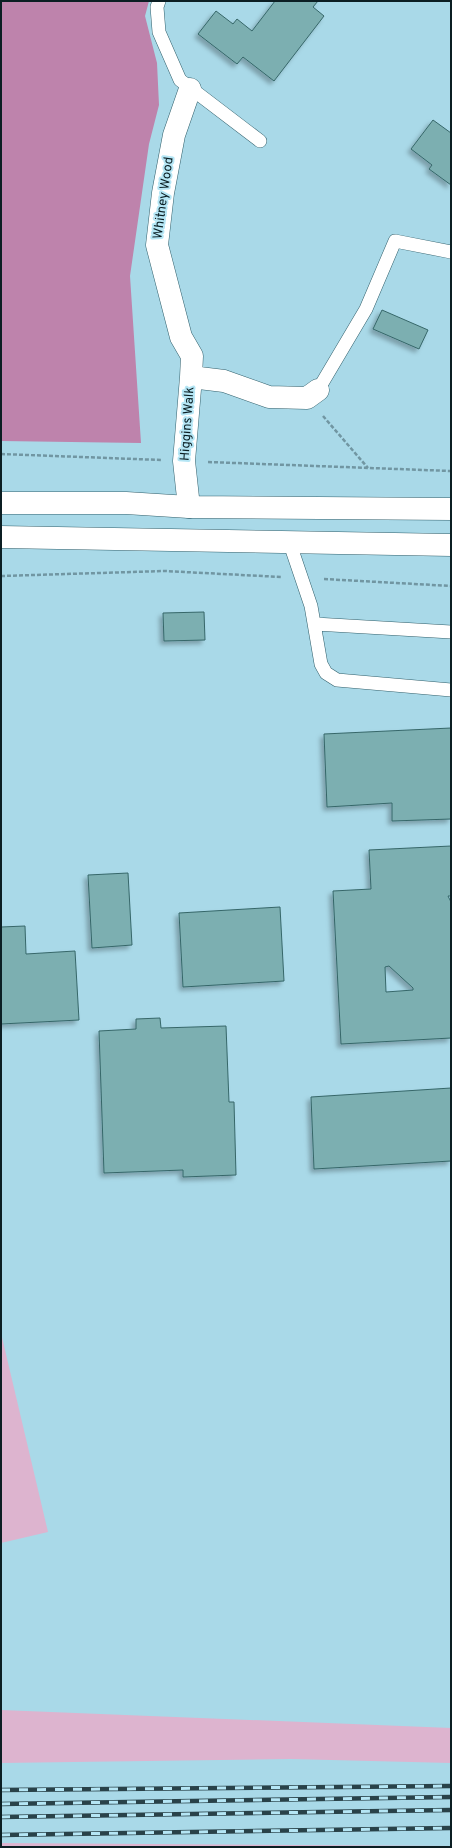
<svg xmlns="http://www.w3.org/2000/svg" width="452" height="1848" viewBox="0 0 452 1848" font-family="Overpass,sans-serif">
	<defs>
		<filter id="shadow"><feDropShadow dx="-3.5" dy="3.5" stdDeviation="2" flood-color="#0004"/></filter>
	</defs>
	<rect width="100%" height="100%" fill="#a9d9e8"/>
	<!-- green -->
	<path fill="#ddb4cf" d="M1,1333l47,199 -47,11z
		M1,1710l450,18v35l-160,-4 -290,4z
		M1,1843l450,3v1h-450z"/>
	<!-- forest -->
	<path fill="#be83ac" d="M1,1h148l-4,15 12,47 2,42 -10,39 -19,132 11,167 -140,-2z"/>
	<!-- building -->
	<path fill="#7cafb1" stroke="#366769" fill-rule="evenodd" filter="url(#shadow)" d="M275,1h43l-5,6 11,9 -50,65 -31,-24 -6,7 -39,-30 18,-23 17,13 4,-5 15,12z
		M433,120l18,13v52l-22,-16 3,-4 -21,-16z
		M382,310l46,20 -9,19 -46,-20z
		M204,612l1,28 -41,1 -1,-28z
		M451,728v91l-59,2v-18l-65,4 -3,-73z
		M451,846v50h-3l3,6v136l-110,6 -8,-153 38,-2 -2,-39zM389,966l24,22v2l-27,2 -1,-25z
		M128,873l4,72 -40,3 -4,-73z
		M280,907l4,74 -101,6 -4,-74z
		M25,926l1,28 49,-3 4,69 -78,4v-97z
		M160,1018l1,10 65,-2 3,76h5l2,73 -53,2v-7l-79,3 -5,-142 37,-2v-10z
		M451,1088v73l-137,8 -3,-72z"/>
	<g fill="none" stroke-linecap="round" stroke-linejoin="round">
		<!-- service casing -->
		<g stroke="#32606c" stroke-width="14">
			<path id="service" d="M159,1l-2,6 2,25 21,48 80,61
				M318,390l48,-81 29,-68 56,11
				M289,541l22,65 10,58 5,9 11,7 114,10
				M315,624l136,8"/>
		</g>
		<!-- minor casing -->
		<g stroke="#32606c" stroke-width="23">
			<path id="minor" d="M190,89l-16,46 -11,58 -6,52 24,92 11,19 -1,21
				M189,507l-5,-46 7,-84 33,4 45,16 38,1 11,-8"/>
		</g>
		<!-- primary casing -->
		<g stroke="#32606c" stroke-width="23">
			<path id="primary" d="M1,503h125l63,4 262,2
				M1,537l450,8"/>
		</g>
		<!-- path -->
		<path stroke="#7196a2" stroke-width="2.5" stroke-dasharray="4 2" stroke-linecap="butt" d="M323,416l45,52
			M1,454l160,6
			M208,462l243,9
			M1,576l164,-5 116,6
			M324,579l127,7"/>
		<!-- service -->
		<use href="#service" stroke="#fff" stroke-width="13"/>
		<!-- minor -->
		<use href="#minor" stroke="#fff" stroke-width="22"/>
		<!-- primary -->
		<use href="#primary" stroke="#fff" stroke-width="22"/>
		<!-- rail casing -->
		<g stroke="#294249" stroke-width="4.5">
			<path id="rail" d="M1,1790l450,-4
				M1,1804l450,-7
				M1,1817l450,-7
				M1,1835l450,-7"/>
		</g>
		<!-- rail -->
		<use href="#rail" stroke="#b5e6f5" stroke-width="3" stroke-dasharray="9" stroke-linecap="butt"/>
	</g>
	<g text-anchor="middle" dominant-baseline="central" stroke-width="4" stroke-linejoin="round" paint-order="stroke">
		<!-- street labels -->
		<g font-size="13" fill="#0b1e23" stroke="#b5e6f5">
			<text transform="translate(164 198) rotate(-82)">Whitney Wood</text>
			<text transform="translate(188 424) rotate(-86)">Higgins Walk</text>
		</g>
	</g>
	<!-- border -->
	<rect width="452" height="1848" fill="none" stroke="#0b1e23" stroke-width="4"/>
</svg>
